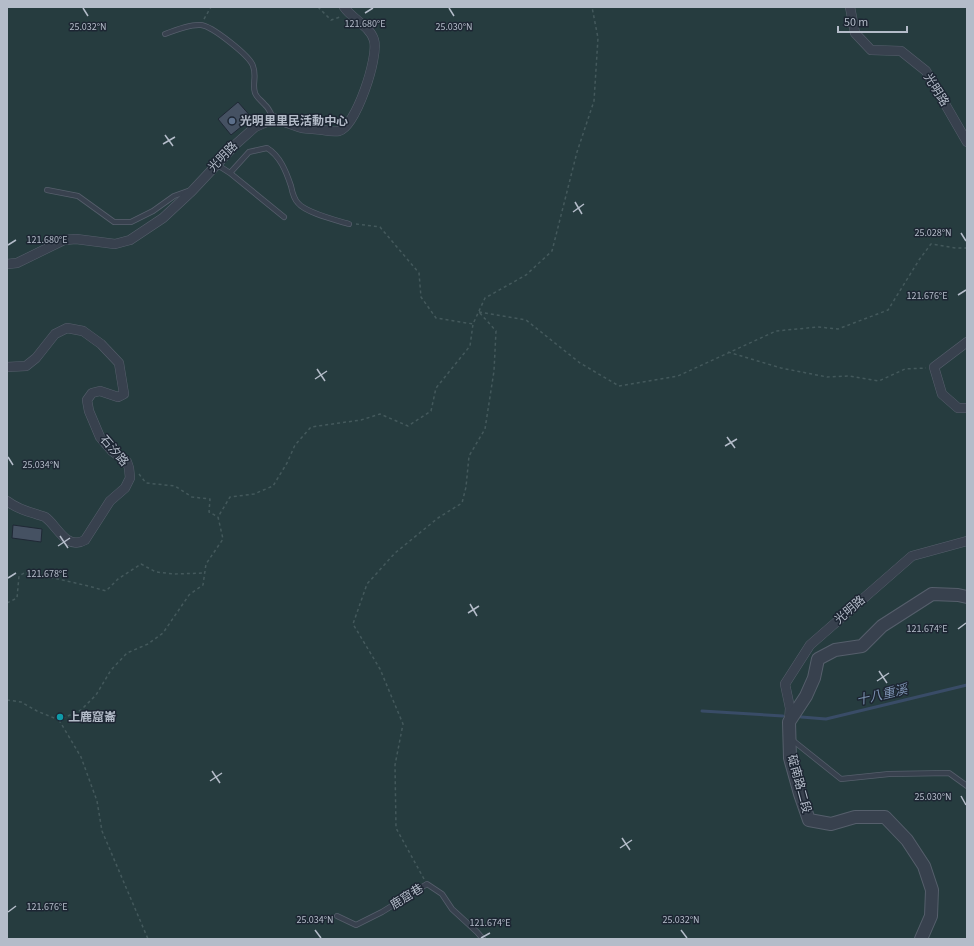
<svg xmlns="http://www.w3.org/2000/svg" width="974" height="946" viewBox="0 0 974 946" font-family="'Source Sans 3','Noto Sans TC',sans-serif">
	<rect width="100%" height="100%" fill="#242f3e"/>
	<!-- green -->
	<path fill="#263c3f" d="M7,7h960v932h-960z"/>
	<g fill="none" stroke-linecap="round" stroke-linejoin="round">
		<!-- stream -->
		<path stroke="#394c67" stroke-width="3" d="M702,711l81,5
			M801,717l25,2 141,-34"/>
	</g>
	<!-- building -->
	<path fill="#455162" stroke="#1f2835" d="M238,102l14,16 -21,17 -13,-16z
		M13,525l29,4 -1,13 -29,-4z"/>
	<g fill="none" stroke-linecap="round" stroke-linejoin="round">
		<!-- service casing -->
		<g stroke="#565f6c" stroke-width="6">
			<path id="service" d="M165,34c10,-4 26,-10 36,-9 11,1 49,31 52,41 4,10 -1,18 2,27 2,5 7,8 10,12 4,3 6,9 8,13
				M216,164l14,9 19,-21 18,-4c13,8 19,23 24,38 1,5 3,13 7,17 8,10 38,17 51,21
				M230,173l54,44
				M47,190l31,6 36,26h17l22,-11 21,-15 14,-5
				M791,739l50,40 48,-5 60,-1 18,13
				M337,916l19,9 26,-13 45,-28 15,10 10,15 25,23 6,7"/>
		</g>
		<!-- minor casing -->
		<g stroke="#565f6c" stroke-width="10">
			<path id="minor" d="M850,7l5,26 16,17 30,1 25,20 41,71
				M7,264l10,-1 47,-23 12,-1 39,5 15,-4 33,-22 29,-27 44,-47 19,-17 14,-6 4,-3c9,3 19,7 29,10 7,1 14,1 21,2 5,1 11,2 16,1 17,-5 40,-74 35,-91 -4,-14 -22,-21 -30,-33
				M967,342l-33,25 8,27 16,14h9
				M7,367l19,-1 10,-8 19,-24 12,-6 16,3 18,13 18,19 5,31 -6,3 -18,-6 -8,2 -5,7 2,11 11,26 12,14 15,11 2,6 1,10 -5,10 -15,13 -25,39c-19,11 -28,-15 -40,-23 -2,-1 -7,-2 -9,-3 -11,-3 -20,-6 -29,-13
				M789,722l1,-14 -5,-24 25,-39 102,-89 55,-15"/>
		</g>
		<!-- tertiary casing -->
		<g stroke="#565f6c" stroke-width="14">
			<path id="tertiary" d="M921,939l10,-23 1,-26 -8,-24 -17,-26 -22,-23h-30l-24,7 -22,-4 -9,-26 -10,-36 -1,-36 17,-26 8,-18 4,-19 17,-9 27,-4 20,-20 50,-32 26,1 9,2"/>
		</g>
		<!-- path -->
		<path stroke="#44595c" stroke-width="1.5" stroke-dasharray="3 3" stroke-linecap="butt" d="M318,7l13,13 9,-3
			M204,19l7,-12
			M356,224l24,3 39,46 2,24 15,21 37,6
			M479,312l47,8 54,43 39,23 59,-10 98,-45 42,-4 20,2 50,-19 31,-50 12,-16 25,4h11
			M728,352l53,16 46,9 22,-1 30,5 26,-12 21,-1
			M139,474l7,9 29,3 17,11 18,2 -1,13 9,5
			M7,603l10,-5 2,-22 7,-4c26,6 53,11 80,19l12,-12 23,-15 15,8 18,2 31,-1
			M7,700l14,2 16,9 22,9 22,-10 15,-15 15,-25 16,-17 21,-9 15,-11 26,-38 14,-10 3,-21 17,-25 -5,-22 12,-20 24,-3 19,-8 14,-23 8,-18 16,-18 50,-7 19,-6 28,12 23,-15 5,-23 34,-42 3,-22 12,-26 41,-23 26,-24 25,-99 17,-51 4,-63 -6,-31
			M59,720l22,37 16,44 5,30 46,108
			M424,879l-28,-51 -1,-63 8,-41 -23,-55 -27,-45 14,-40 28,-31 43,-35 24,-15 4,-16 3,-31 16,-27 9,-58 2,-40 -17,-19"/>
		<!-- service -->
		<use href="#service" stroke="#38414e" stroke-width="4.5"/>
		<!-- minor -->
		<use href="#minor" stroke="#38414e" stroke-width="9"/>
		<!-- tertiary -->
		<use href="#tertiary" stroke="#38414e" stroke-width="12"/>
	</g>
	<!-- ticks -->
	<path fill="none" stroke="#b4bcc9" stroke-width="1.5" d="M83,8l5,8M449,8l5,8M365,13l8,-5M165,135l8,11M163,144l12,-7M575,202l7,12M573,212l11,-8M961,233l5,8M8,245l8,-5M958,295l8,-5M317,369l8,12M315,379l12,-8M727,437l8,11M725,446l12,-7M8,457l5,8M60,536l8,12M58,546l12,-8M8,578l8,-5M470,604l7,12M468,613l11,-7M958,629l8,-6M879,671l8,12M877,681l12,-8M212,771l8,12M210,781l12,-8M961,796l5,9M622,838l8,12M620,848l12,-8M8,912l8,-6M315,930l6,8M681,930l6,8M481,938l9,-5"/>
	<!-- markers -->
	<circle fill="#5c6f8a" stroke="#1d2633" stroke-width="1.5" cx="232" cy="121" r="4"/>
	<circle fill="#0f9aa8" stroke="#1d2633" stroke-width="1.5" cx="60" cy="717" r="4"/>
	<g text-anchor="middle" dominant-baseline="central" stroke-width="3" stroke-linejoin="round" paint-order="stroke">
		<!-- street labels -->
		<g font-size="12" fill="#b4bcc9" stroke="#1d2633">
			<text transform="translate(936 90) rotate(58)">光明路</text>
			<text transform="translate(223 157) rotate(-46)">光明路</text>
			<text transform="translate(114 451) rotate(49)">石汐路</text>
			<text transform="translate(850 610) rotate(-41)">光明路</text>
			<text transform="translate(799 784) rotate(75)">碇南路二段</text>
			<text transform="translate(407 897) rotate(-32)">鹿窟巷</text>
		</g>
		<!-- poi labels -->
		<g font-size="12" font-weight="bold" fill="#b4bcc9" stroke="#1d2633" text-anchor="start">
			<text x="240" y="121">光明里里民活動中心</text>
			<text x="68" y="717">上鹿窟崙</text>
		</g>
		<!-- water labels -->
		<g font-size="13" font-style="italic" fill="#7c92b1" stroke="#1d2633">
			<text transform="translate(882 695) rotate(-13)">十八重溪</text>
		</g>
	</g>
	<g font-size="10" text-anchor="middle" fill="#b4bcc9" stroke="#1d2633" stroke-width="3" stroke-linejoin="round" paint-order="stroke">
		<text x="365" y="27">121.680°E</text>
		<text x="88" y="30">25.032°N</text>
		<text x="454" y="30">25.030°N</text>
		<text x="933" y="236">25.028°N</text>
		<text x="47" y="243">121.680°E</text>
		<text x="927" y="299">121.676°E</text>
		<text x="41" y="468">25.034°N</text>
		<text x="47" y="577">121.678°E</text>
		<text x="927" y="632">121.674°E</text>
		<text x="933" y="800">25.030°N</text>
		<text x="47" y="910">121.676°E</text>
		<text x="315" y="923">25.034°N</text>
		<text x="681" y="923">25.032°N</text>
		<text x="490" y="926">121.674°E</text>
	</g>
	<!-- border -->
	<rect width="974" height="946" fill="none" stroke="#b4bcc9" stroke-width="16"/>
	<!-- scale -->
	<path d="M838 26v6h69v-6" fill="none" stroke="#b4bcc9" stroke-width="2"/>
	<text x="844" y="26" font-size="12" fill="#b4bcc9" stroke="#1d2633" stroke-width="3" paint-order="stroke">50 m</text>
</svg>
